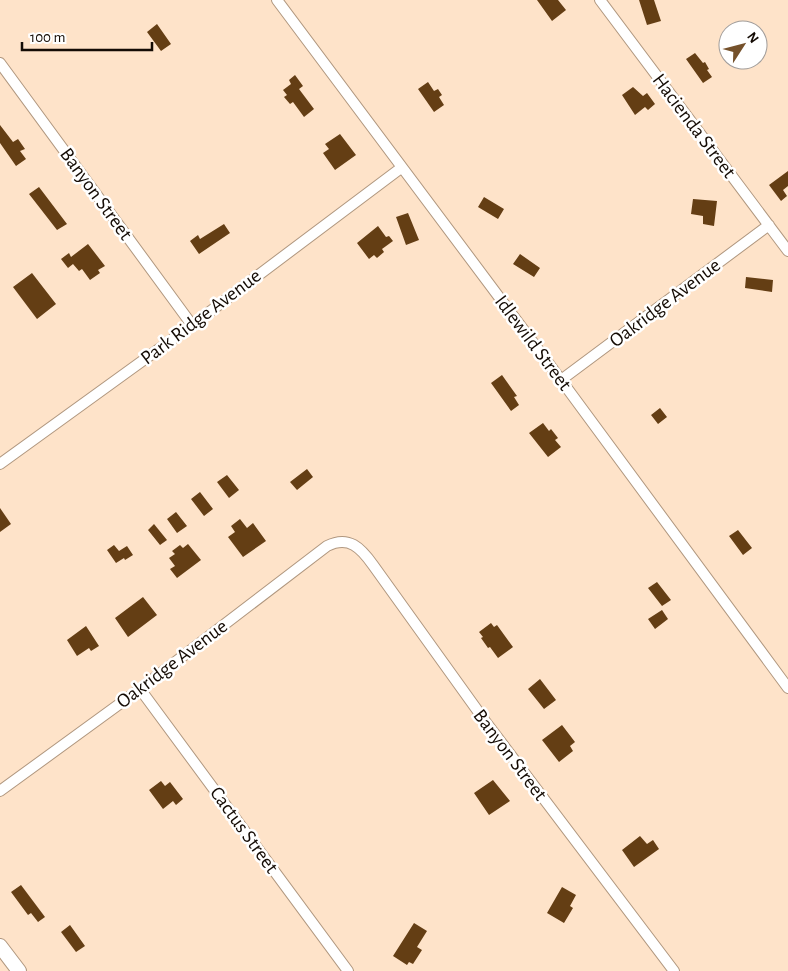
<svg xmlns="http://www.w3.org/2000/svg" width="788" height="971" viewBox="0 0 788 971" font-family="'Alegreya Sans',sans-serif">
	<rect width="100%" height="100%" fill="#fee3c9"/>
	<!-- building -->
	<path fill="#643e14" d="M537,0h21l8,10 -14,11z
		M639,0h15l7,21 -14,4z
		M157,24l14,20 -10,7 -14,-19z
		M695,53l8,10 2,-1 4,7 -2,1 5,7 -9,6 -17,-24z
		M295,75l8,11 -4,3 15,20 -10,8 -11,-15 -3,2 -6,-7 3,-2 -4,-5 8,-6 -2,-4z
		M428,82l6,9 4,-2 4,6 -3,2 5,8 -10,7 -16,-23z
		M633,87l10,9 4,-3 8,11 -7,6 -3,-3 -10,8 -13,-20z
		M0,125l13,17 5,-3 7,10 -5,2 6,8 -10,7 -16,-23z
		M340,134l16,21 -21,15 -12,-17 6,-4 -4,-5z
		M788,171v15l-5,4 4,6 -6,5 -12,-16z
		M39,187l28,37 -10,6 -28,-36z
		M484,197l20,12 -6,10 -20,-12z
		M693,199l24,2 -3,25 -11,-2v-8l-12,-2z
		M408,213l11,27 -13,5 -10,-28z
		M224,224l6,9 -31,21 -9,-13 8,-6 2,4z
		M378,226l8,11 3,-1 4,5 -11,8 2,3 -7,6 -3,-3 -5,4 -12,-16z
		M88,244l17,22 -7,4 2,3 -10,7 -8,-11 -3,2 -6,-7 -5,4 -7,-9 8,-6 2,4z
		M520,254l20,14 -6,9 -21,-13z
		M32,273l24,31 -19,15 -24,-32z
		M746,277l27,3 -1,12 -27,-4z
		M502,375l15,21 -3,1 5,8 -8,6 -20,-28z
		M660,408l7,9 -9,7 -7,-9z
		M543,423l6,8 2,-2 7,9 -3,2 6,7 -13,10 -19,-24z
		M307,469l6,8 -16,13 -7,-8z
		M227,475l12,15 -10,8 -12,-16z
		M200,492l13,17 -9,7 -13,-17z
		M0,508l11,16 -11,8z
		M176,512l11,14 -10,7 -10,-14z
		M240,519l7,9 6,-5 13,18 -23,16 -15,-20 7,-5 -4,-6z
		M154,524l13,16 -7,5 -12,-15z
		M738,530l14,18 -9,7 -14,-19z
		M188,544l13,16 -24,18 -7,-9 5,-3 -6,-8 6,-4 -3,-3 8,-6 3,3z
		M114,545l5,6 8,-5 6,9 -8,5 -1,-2 -8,5 -9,-13z
		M657,582l14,18 -9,6 -14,-18z
		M143,597l14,18 -29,22 -13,-19z
		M662,610l6,9 -13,10 -7,-10z
		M491,623l3,4 3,-2 16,22 -15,11 -8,-11 -2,1 -7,-10 2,-1 -4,-5z
		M86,626l13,20 -8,5 -2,-3 -12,8 -10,-16z
		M540,679l16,21 -12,9 -16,-20z
		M562,725l13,17 -5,4 3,5 -14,11 -17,-22z
		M493,780l17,21 -21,14 -15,-22z
		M161,781l4,5 5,-4 13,17 -7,6 -3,-4 -10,8 -14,-19z
		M640,836l7,8 6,-4 6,9 -25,18 -12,-17z
		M21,885l24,32 -7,5 -7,-9 -3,2 -17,-23z
		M562,887l14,8 -6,11 3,2 -9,15 -17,-10z
		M414,923l13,8 -10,16 5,3 -9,14 -4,-2 -2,3 -14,-9z
		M70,925l15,21 -9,6 -15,-20z"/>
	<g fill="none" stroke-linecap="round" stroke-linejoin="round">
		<!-- street casing -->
		<g stroke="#b0977f" stroke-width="12">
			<path id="street" d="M277,0l284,380 227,308
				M600,0l188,251
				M0,63l192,262
				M561,380l208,-155
				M0,464l192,-139 209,-157
				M140,689l208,282
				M0,791l140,-102 187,-143c22,-11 34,2 46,19l112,156 189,250"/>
		</g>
		<!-- secondary casing -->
		<g stroke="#b0977f" stroke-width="16">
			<path id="secondary" d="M0,946l19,25"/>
		</g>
		<!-- street -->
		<use href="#street" stroke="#fff" stroke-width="10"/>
		<!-- secondary -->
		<use href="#secondary" stroke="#fff" stroke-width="14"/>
	</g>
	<g text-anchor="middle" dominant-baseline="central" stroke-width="5" stroke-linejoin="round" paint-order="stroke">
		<!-- street labels -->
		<g font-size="20" fill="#140b04" stroke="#fff">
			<text transform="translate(694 126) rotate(53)">Hacienda Street</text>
			<text transform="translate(96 194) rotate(54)">Banyon Street</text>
			<text transform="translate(665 303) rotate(-37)">Oakridge Avenue</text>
			<text transform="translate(201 317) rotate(-37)">Park Ridge Avenue</text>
			<text transform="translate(533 343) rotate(53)">Idlewild Street</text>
			<text transform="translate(172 664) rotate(-37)">Oakridge Avenue</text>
			<text transform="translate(510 755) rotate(53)">Banyon Street</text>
			<text transform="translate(244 830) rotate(54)">Cactus Street</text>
		</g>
	</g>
	<!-- north arrow -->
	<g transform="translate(743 45) rotate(54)"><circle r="24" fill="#ffffff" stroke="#a19d9b"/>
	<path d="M0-4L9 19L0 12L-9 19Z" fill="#75512b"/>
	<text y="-8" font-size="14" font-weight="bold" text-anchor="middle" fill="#140b04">N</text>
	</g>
	<!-- scale -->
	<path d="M22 42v8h130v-8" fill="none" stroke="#140b04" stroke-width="2.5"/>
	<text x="30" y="42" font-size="15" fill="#140b04" stroke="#ffffff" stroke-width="4" paint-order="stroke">100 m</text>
</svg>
